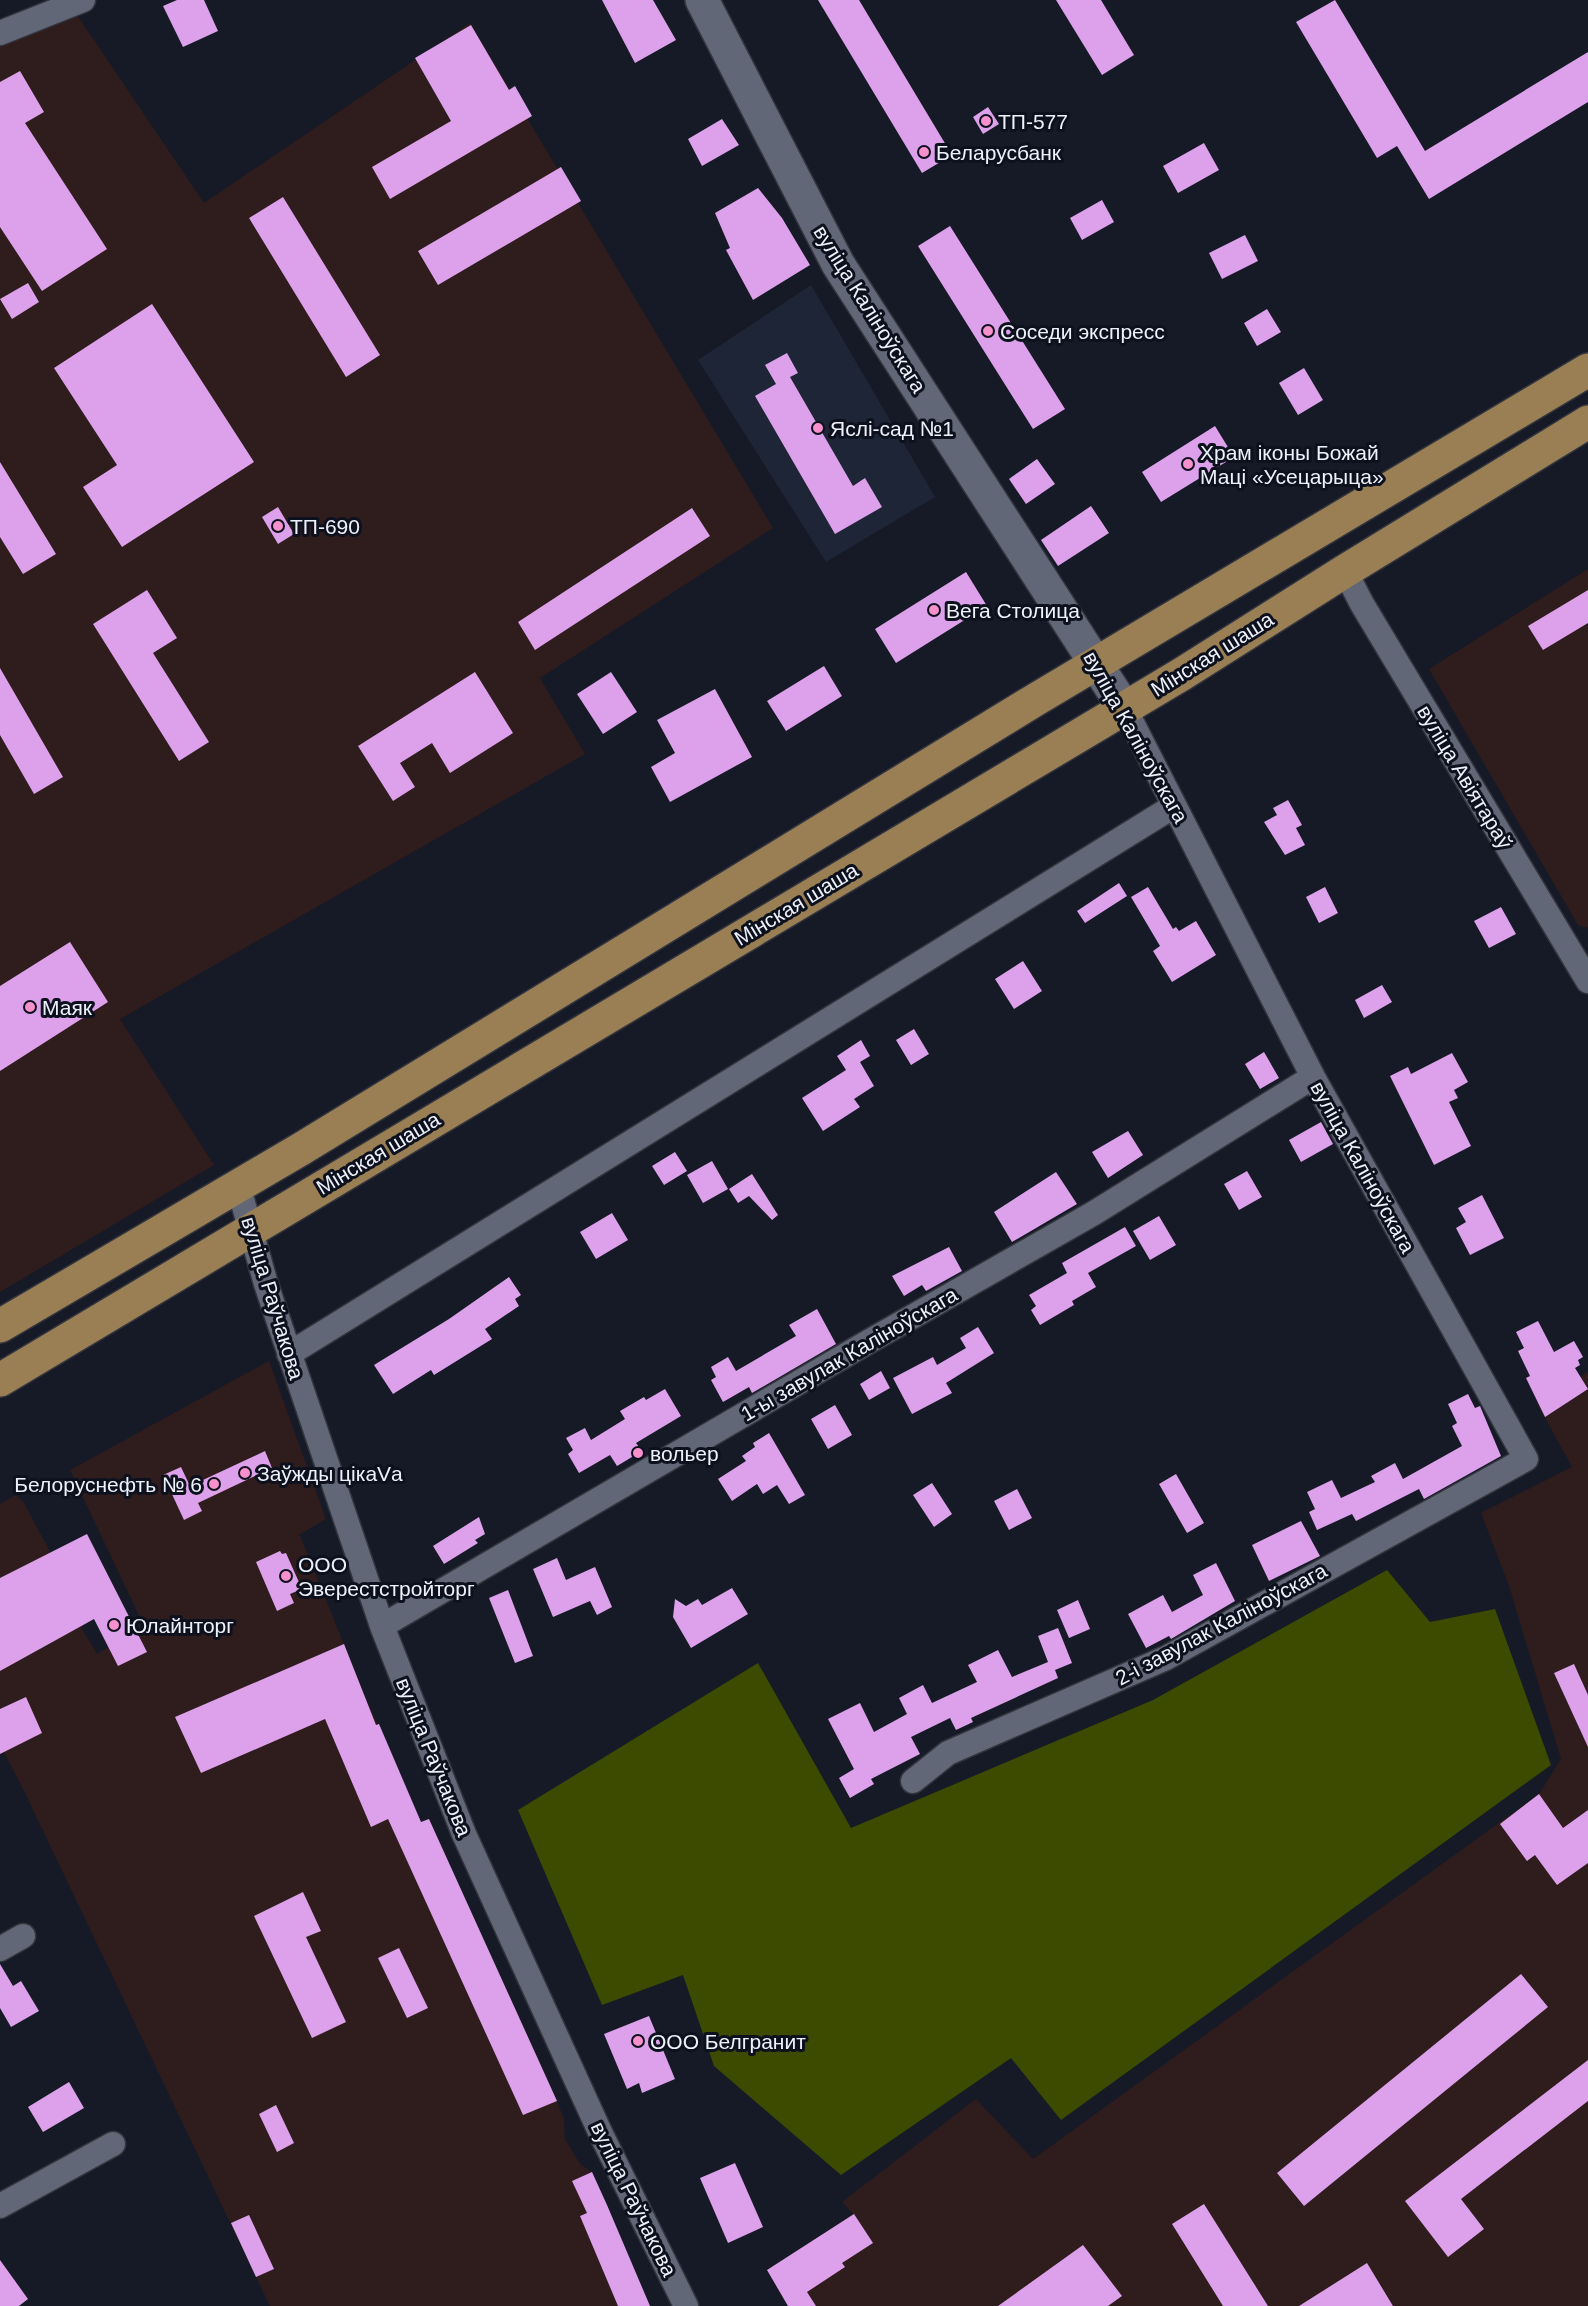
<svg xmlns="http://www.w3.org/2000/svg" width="1588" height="2306" viewBox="0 0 1588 2306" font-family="Arial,sans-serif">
	<rect width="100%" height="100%" fill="#161a26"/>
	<!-- commercial -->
	<path fill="#2f1c1c" d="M269,1361l57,158 -182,107 -74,-156z"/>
	<!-- industrial -->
	<path fill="#2f1c1d" d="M73,9l131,194 266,-180 303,505 -233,150 45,76 -465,265 94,146 -214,127v-1255z
		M1588,569v359l-10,-3 -149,-256z
		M1588,1372v934h-800l-21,-36 86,-56 -11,-12 134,-103 57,60 506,-365 22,-35 -52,-173 -28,-73 91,-46 -35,-64z
		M16,1495l8,8 64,120 -7,4 16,27 202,-121 68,168 54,121 8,-3 128,282 7,18 1,20 15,25 12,8 58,134h-380l-246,-515 -20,-39 -4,2v-250z"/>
	<!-- built -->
	<path fill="#1e2536" d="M811,285l124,212 -109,65 -128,-202z"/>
	<!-- forest -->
	<path fill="#3c4b00" d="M1387,1570l43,52 65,-13 56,156 -490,355 -50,-62 -170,117 -127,-109 -31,-91 -81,30 -84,-195 240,-147 93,165 302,-128z"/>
	<!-- building -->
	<path fill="#dca1ea" d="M177,0h27l14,31 -35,16 -20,-41z
		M602,0h51l23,40 -41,23z
		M818,0h41l93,155 -30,18z
		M1056,0h45l33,55 -32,20z
		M1335,0l90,151 163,-99v50l-159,97 -32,-53 -20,12 -81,-136z
		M471,25l38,65 6,-4 17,30 -142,83 -18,-32 79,-46 -36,-63z
		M20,71l24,41 -19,11 82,126 -65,42 -42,-64v-145z
		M988,107l11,17 -16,10 -10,-17z
		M722,119l17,26 -37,21 -14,-27z
		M1204,143l15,27 -41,23 -15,-27z
		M561,167l20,34 -143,84 -20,-34z
		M758,188l24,30 28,47 -57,35 -27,-50 4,-2 -15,-35z
		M283,197l97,158 -34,22 -97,-159z
		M1102,200l12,22 -32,18 -12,-22z
		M950,226l115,183 -32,20 -115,-183z
		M1245,235l13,26 -36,18 -13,-26z
		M28,283l11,19 -27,17 -12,-20z
		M152,304l102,158 -132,85 -39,-60 34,-22 -63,-97z
		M1267,309l14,23 -24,14 -13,-23z
		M787,353l11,20 -8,4 63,109 12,-8 17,29 -47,27 -80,-138 21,-12 -11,-19z
		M1304,368l19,32 -25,15 -19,-32z
		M1215,426l19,31 -73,45 -19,-30z
		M1037,459l18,25 -29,20 -17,-25z
		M0,462l56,92 -33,20 -23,-37z
		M1091,506l18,27 -51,33 -17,-26z
		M278,507l16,27 -16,10 -16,-27z
		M692,508l18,28 -175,114 -17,-28z
		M966,572l21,34 -91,57 -21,-34z
		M147,590l30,48 -24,15 56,89 -30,19 -86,-137z
		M1588,590v33l-45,27 -15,-24z
		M824,666l18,30 -56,35 -19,-30z
		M0,668l63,109 -29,17 -34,-59z
		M475,672l38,61 -63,40 -18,-30 -32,20 15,24 -22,14 -35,-55z
		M611,672l26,40 -34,22 -26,-40z
		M715,689l37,68 -82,45 -19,-35 24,-14 -18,-33z
		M1288,800l14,25 -6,3 9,17 -20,10 -21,-33 13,-7 -4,-7z
		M1119,883l8,13 -42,27 -8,-12z
		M1148,887l25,42 3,-2 3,4 17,-10 20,34 -44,27 -19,-31 7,-5 -29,-49z
		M1325,887l13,26 -19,10 -13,-26z
		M1501,907l15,27 -27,14 -15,-27z
		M70,942l38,60 -108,69v-85z
		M1023,961l19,30 -28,18 -19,-30z
		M1382,985l10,17 -28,16 -9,-18z
		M914,1029l15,25 -18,11 -15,-25z
		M861,1040l9,16 -10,6 14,24 -20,13 6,8 -37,24 -21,-33 44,-28 -9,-14z
		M1264,1052l15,26 -19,11 -15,-25z
		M1452,1053l16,29 -14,8 4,8 -9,4 22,44 -37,19 -44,-89 18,-9 3,7z
		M1321,1122l12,22 -32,18 -12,-22z
		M1128,1131l15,24 -35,23 -16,-26z
		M675,1152l12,19 -23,14 -12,-19z
		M712,1161l16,28 -25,14 -16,-28z
		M1247,1171l15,26 -23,13 -15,-26z
		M1056,1172l21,32 -65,38 -18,-30z
		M752,1174l26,41 -6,5 -23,-24 -11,7 -9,-14z
		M1482,1195l22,43 -34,17 -14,-27 10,-6 -8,-14z
		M612,1213l16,27 -32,19 -16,-27z
		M1159,1216l17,29 -26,15 -17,-29z
		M1125,1227l11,19 -48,27 8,14 -24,14 2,4 -34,20 -9,-15 5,-4 -7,-11 38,-22 -5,-10z
		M949,1247l13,24 -36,20 -4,-6 -18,11 -12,-20z
		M509,1277l12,18 -6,4 4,7 -34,23 7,10 -58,36 -3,-5 -38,24 -19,-29 75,-46z
		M817,1309l19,35 -84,49 -3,-6 -26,15 -12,-22 5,-3 -5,-10 17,-10 8,14 60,-35 -7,-11z
		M1538,1321l16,31 20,-11 9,16 -5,3 2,5 -5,3 13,21 -43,28 -19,-39 4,-2 -12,-25 6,-3 -8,-16z
		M978,1327l16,26 -48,30 6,10 -40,21 -19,-36 40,-21 4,8 29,-17 -6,-10z
		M881,1371l9,17 -21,12 -9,-16z
		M665,1389l16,27 -45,27 6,8 -25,15 -7,-11 -31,18 -11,-19 5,-4 -7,-12 19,-10 6,12 34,-21 -5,-8 24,-14 2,3z
		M1468,1394l7,14 5,-2 21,50 -77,43 -5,-10 -63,32 -4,-7 -35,16 -8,-18 6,-3 -8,-17 25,-12 9,18 34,-16 -4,-6 24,-13 8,16 59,-33 -10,-20 5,-3 -9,-19z
		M835,1405l17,30 -24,14 -17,-30z
		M769,1433l36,62 -16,9 -12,-19 -14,9 -6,-10 -25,17 -14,-22 28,-18 -4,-5 13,-9 -2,-4z
		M265,1451l7,17 -74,35 4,8 -18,9 -21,-45 18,-8 9,19z
		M1176,1474l28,49 -17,10 -28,-49z
		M932,1483l20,31 -18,13 -21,-32z
		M1017,1489l15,29 -23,12 -15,-29z
		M479,1517l6,17 -10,6 3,3 -34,21 -11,-18z
		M1301,1521l19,35 -51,25 -17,-36z
		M87,1534l60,118 -29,14 -24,-47 -94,52v-93z
		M280,1551l2,3 4,-1 16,36 -12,5 4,9 -17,8 -21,-49z
		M557,1558l9,22 29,-13 17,40 -15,8 -7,-14 -37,16 -20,-48z
		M1216,1563l19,38 -64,38 -2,-3 -23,12 -18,-34 35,-19 9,17 31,-17 -10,-20z
		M732,1588l16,26 -57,34 -18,-31 2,-18 11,7 12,-7 4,6z
		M508,1590l25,66 -18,7 -26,-65z
		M1078,1600l12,29 -21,9 -12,-28z
		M1058,1628l14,35 -17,7 3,8 -87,40 2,4 -17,8 -6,-12 -39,19 9,17 -49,25 3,5 -24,14 -11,-20 15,-9 -26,-50 32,-16 14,29 33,-18 -8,-16 24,-13 9,18 45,-21 -9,-17 30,-15 14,27 36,-15 -10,-26z
		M344,1644l32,81 3,-1 42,98 8,-3 128,282 -34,14 -135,-296 -17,8 -46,-108 -124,54 -26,-56z
		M1574,1664l14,31v52l-34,-74z
		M26,1697l16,36 -42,21v-45z
		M1539,1794l24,34 25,-18v53l-31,22 -22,-30 -8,6 -27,-37z
		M303,1892l18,39 -15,6 40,85 -34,16 -58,-122z
		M399,1948l29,60 -21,10 -29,-60z
		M0,1964l13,22 8,-5 18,30 -28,16 -11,-19z
		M1521,1974l27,33 -244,199 -27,-33z
		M649,2016l26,63 -33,14 -3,-10 -12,6 -23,-55z
		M1588,2060v41l-127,98 23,30 -36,28 -43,-56z
		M69,2082l15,26 -41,24 -15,-25z
		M276,2105l18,38 -17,9 -18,-38z
		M735,2163l28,64 -35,16 -28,-65z
		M592,2172l15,33 43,101h-32l-38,-90 7,-3 -15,-32z
		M1204,2204l64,102h-45l-51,-82z
		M854,2214l19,29 -31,20 3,4 -38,25 9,14h-28l-21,-36z
		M249,2215l25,54 -18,8 -25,-54z
		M1083,2245l39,51 -14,10h-110z
		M0,2260l28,39 -9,7h-19z
		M1367,2263l26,43h-94z"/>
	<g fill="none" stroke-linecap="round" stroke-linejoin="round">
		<!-- street casing -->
		<g stroke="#32343e" stroke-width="27">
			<path id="street" d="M0,33l83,-33
				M1345,571l17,33 226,377
				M238,1185l28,99 116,342 82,208 136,298 86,174
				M289,1354l885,-548
				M382,1626l486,-284 226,-129 219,-136
				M913,1781l35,-28 218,-95 360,-199 -213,-382 -188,-368
				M0,1949l23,-13
				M0,2206l113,-62"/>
		</g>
		<!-- secondary casing -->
		<g stroke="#32343e" stroke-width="36">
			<path id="secondary" d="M702,0l136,264 287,445"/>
		</g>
		<!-- primary casing -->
		<g stroke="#32343e" stroke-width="36">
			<path id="primary" d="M0,1326l301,-177 734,-449 553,-330
				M0,1380l1182,-706 163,-103 243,-149"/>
		</g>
		<!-- street -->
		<use href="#street" stroke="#616776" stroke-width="24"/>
		<!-- secondary -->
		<use href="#secondary" stroke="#616776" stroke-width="33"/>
		<!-- primary -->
		<use href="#primary" stroke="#997f53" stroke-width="33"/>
	</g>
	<!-- markers -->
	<g fill="#f790cd" stroke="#0d111d" stroke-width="2">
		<circle cx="986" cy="121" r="6"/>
		<circle cx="924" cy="152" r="6"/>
		<circle cx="988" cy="331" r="6"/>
		<circle cx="818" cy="428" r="6"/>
		<circle cx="1188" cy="464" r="6"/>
		<circle cx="278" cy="526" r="6"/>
		<circle cx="934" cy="610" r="6"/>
		<circle cx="30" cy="1007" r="6"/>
		<circle cx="638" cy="1453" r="6"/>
		<circle cx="245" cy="1473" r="6"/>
		<circle cx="214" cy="1484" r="6"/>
		<circle cx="286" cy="1576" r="6"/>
		<circle cx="114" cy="1625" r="6"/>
		<circle cx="638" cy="2041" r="6"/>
	</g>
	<g text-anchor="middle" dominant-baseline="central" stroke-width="6" stroke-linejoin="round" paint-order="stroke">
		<!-- poi labels -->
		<g font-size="21" fill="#eef1fa" stroke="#0d111d" text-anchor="start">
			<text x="998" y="121">ТП-577</text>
			<text x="936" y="152">Беларусбанк</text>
			<text x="1000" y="331">Соседи экспресс</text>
			<text x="830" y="428">Яслі-сад №1</text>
			<text x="1200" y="452">Храм іконы Божай<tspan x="1200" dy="24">Маці «Усецарыца»</tspan></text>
			<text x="290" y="526">ТП-690</text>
			<text x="946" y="610">Вега Столица</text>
			<text x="42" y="1007">Маяк</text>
			<text x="650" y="1453">вольер</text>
			<text x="257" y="1473">Заўжды цікаVа</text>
			<text x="202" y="1484" text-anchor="end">Белоруснефть № 6</text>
			<text x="298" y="1564">ООО<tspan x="298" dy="24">Эверестстройторг</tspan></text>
			<text x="126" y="1625">Юлайнторг</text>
			<text x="650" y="2041">ООО Белгранит</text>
		</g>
		<!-- street labels -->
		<g font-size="21" fill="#eef1fa" stroke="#0d111d">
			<text transform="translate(870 309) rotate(58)">вуліца Каліноўскага</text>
			<text transform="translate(1212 654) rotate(-32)">Мінская шаша</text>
			<text transform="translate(1136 737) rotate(61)">вуліца Каліноўскага</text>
			<text transform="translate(1465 777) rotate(59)">вуліца Авіятараў</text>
			<text transform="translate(796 904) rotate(-31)">Мінская шаша</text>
			<text transform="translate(378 1153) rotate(-31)">Мінская шаша</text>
			<text transform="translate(1363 1167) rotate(61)">вуліца Каліноўскага</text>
			<text transform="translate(273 1298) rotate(73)">вуліца Раўчакова</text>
			<text transform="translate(849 1354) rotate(-30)">1-ы завулак Каліноўскага</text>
			<text transform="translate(1221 1624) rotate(-28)">2-і завулак Каліноўскага</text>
			<text transform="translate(434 1757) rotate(68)">вуліца Раўчакова</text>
			<text transform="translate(634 2199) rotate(64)">вуліца Раўчакова</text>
		</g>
	</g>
</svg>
